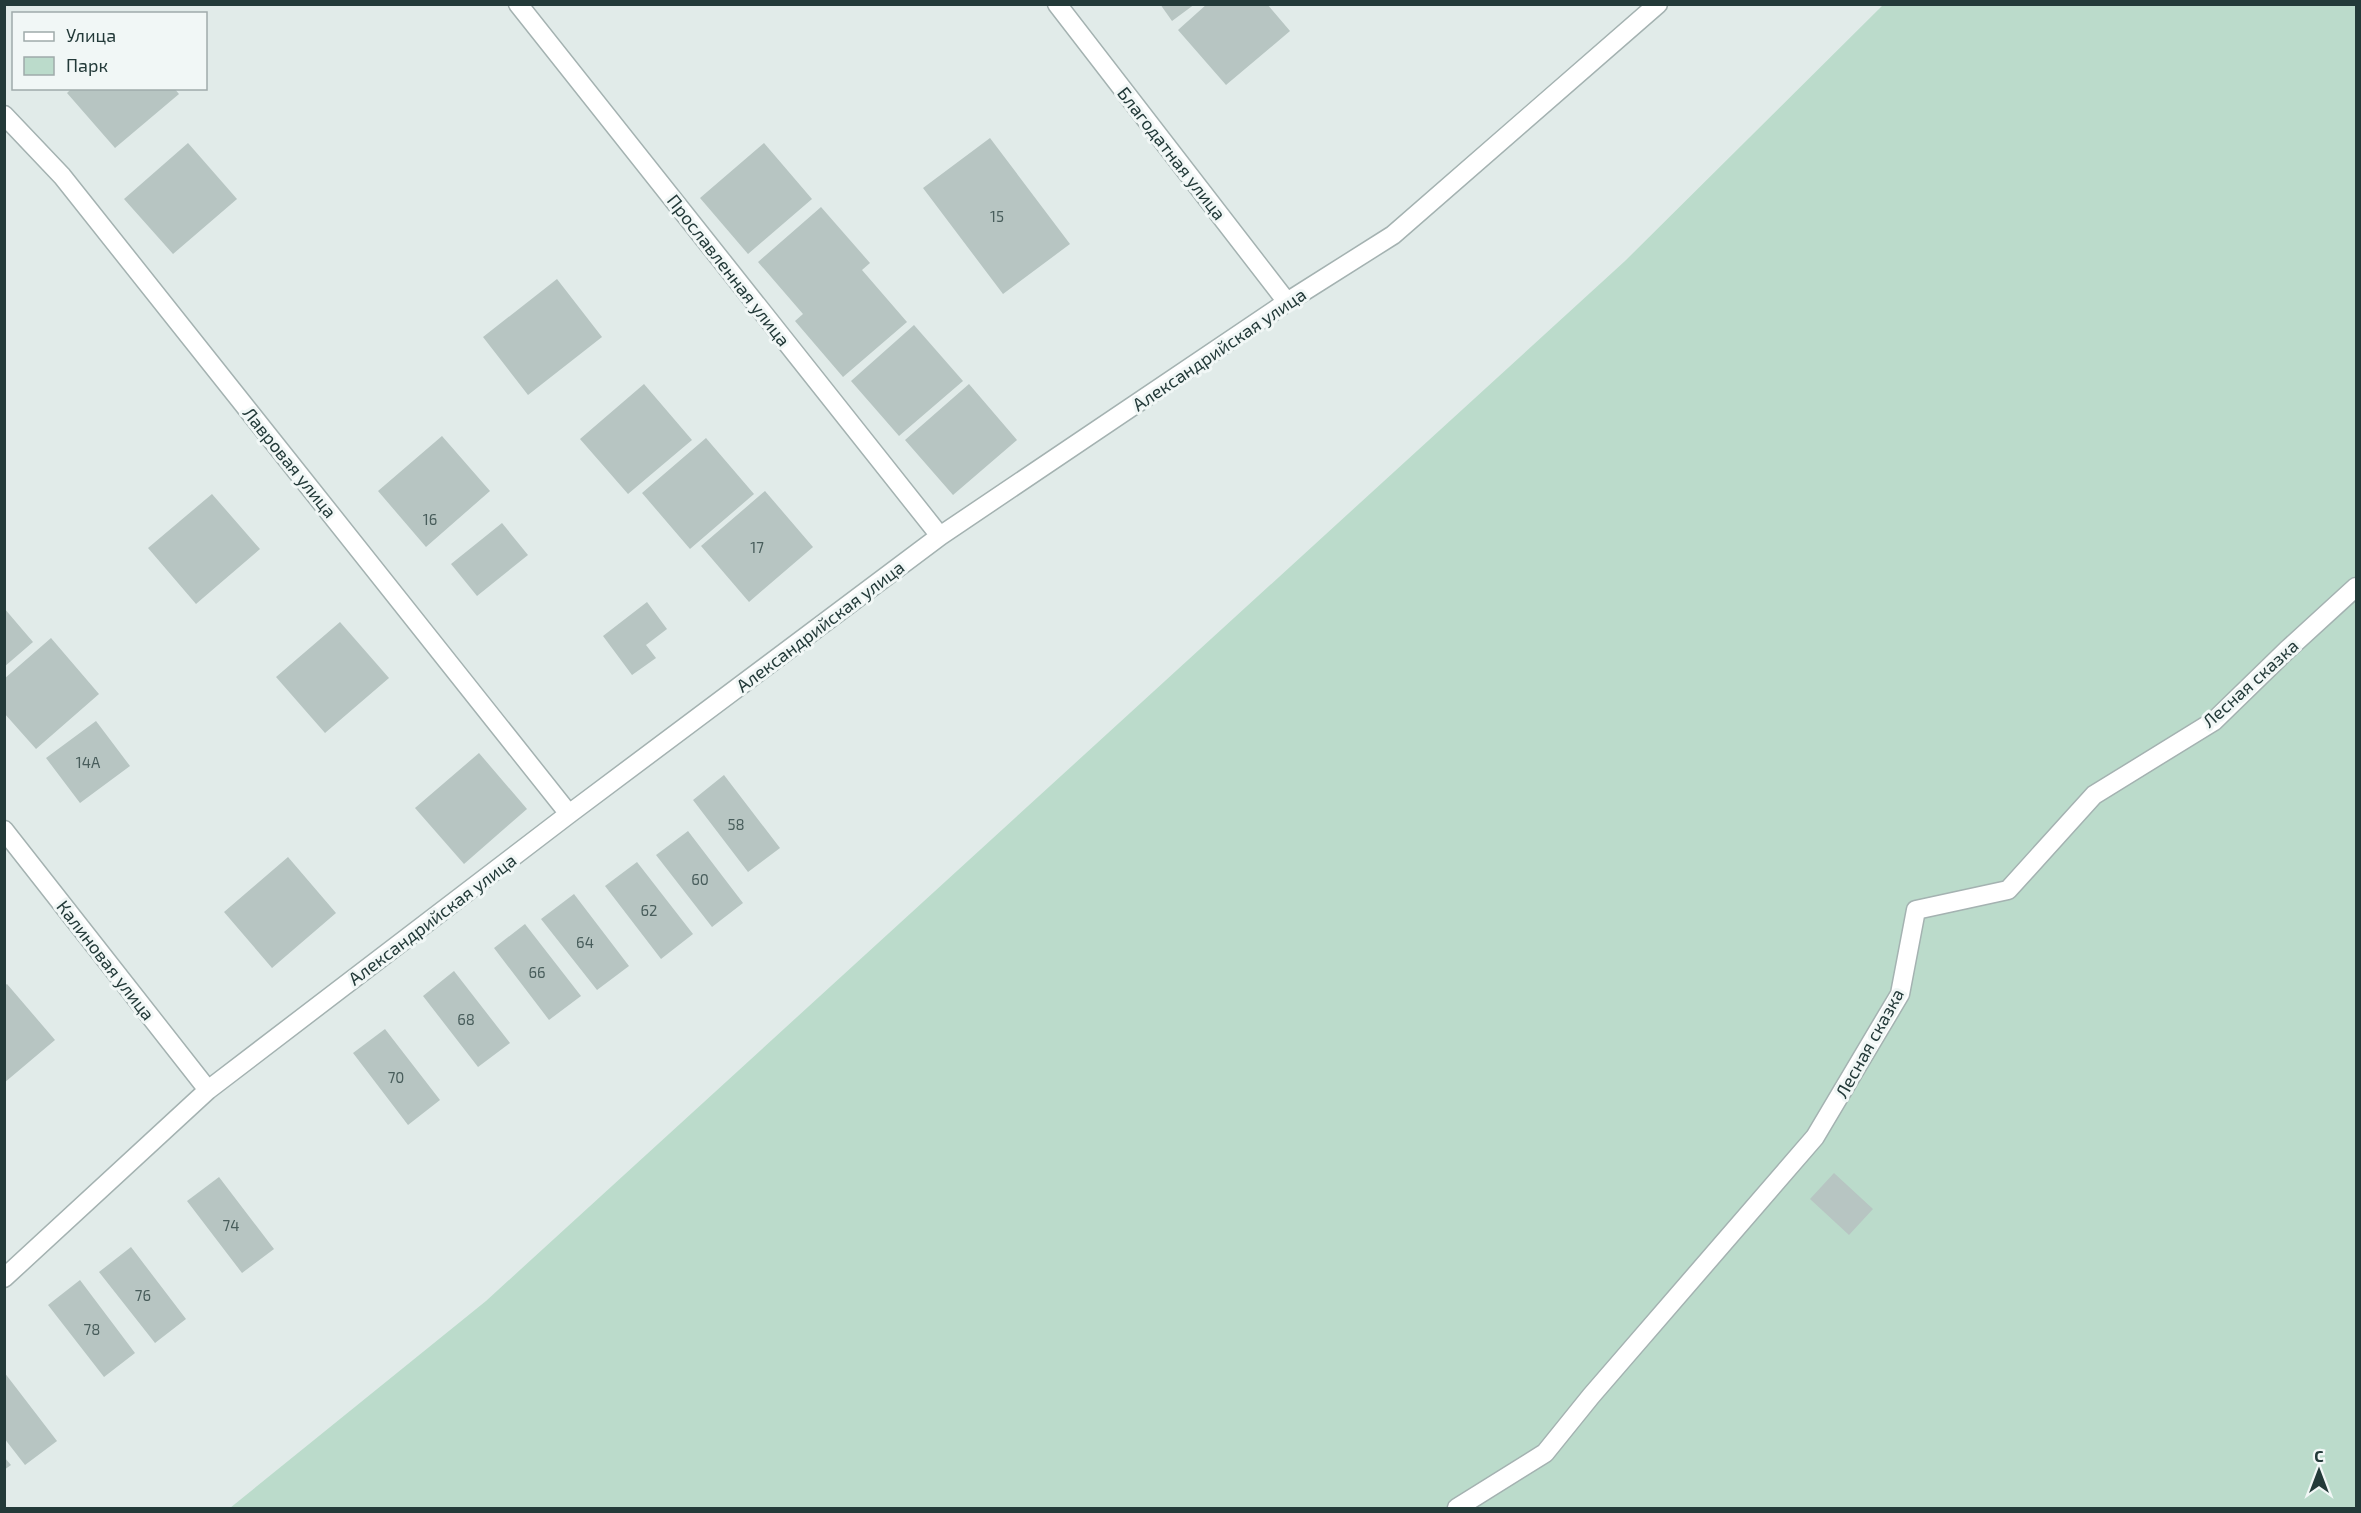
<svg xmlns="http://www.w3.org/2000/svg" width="2361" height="1513" viewBox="0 0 2361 1513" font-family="'Exo 2',sans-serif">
	<rect width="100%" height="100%" fill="#e1ebe9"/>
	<!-- green -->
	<path fill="#bbdbcb" d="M1883,5h473v1503h-2126l256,-207 1139,-1040z"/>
	<!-- building -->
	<path fill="#b7c5c2" d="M1160,4h35l-23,17z
		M1207,4h60l23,27 -64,54 -48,-55z
		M72,88h102l5,6 -64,54 -48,-55z
		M990,138l80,106 -67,50 -80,-106z
		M188,143l49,56 -64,55 -49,-55z
		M764,143l48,56 -64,55 -48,-56z
		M821,207l49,56 -8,7 45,52 -64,55 -48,-56 8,-7 -45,-52z
		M557,279l45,58 -74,58 -45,-58z
		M914,325l49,56 -64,55 -48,-55z
		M644,384l48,56 -64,54 -48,-55z
		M969,384l48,56 -64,55 -48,-55z
		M442,436l48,55 -64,56 -48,-56z
		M706,438l48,56 -64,55 -48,-56z
		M765,491l48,56 -64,55 -48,-56z
		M212,494l48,55 -64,55 -48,-56z
		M502,523l26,32 -51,41 -26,-32z
		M647,602l20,27 -21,16 10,13 -24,17 -29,-39z
		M4,608l29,34 -29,25z
		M340,622l49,56 -64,55 -49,-56z
		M51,638l48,56 -63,55 -32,-36v-34z
		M96,721l34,45 -50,37 -34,-45z
		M479,753l48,56 -63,55 -49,-56z
		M724,775l56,73 -32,24 -55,-72z
		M688,831l55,72 -31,24 -56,-72z
		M288,857l48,56 -64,55 -48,-56z
		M637,862l56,72 -32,25 -56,-73z
		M574,894l55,72 -32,24 -56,-71z
		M525,924l56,72 -32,24 -55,-72z
		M454,971l56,72 -32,24 -55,-71z
		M7,984l48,56 -51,43v-97z
		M385,1029l55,71 -32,25 -55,-72z
		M1834,1173l39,36 -24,26 -39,-36z
		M219,1177l55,72 -32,24 -55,-72z
		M131,1247l55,72 -31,24 -56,-71z
		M80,1280l55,73 -31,24 -56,-72z
		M4,1372l53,69 -32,24 -21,-27z
		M4,1457l7,8 -7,5z"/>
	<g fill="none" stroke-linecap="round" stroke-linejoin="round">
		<!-- minor casing -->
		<g stroke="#a4b2b1" stroke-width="21">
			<path id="minor" d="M518,4l422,532
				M1057,4l230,298
				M4,115l58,61 507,638
				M4,830l204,260
				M4,1278l204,-188 361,-276 371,-278 347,-234 106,-67 265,-231
				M1457,1508l88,-55 46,-57 224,-259 85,-143 16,-84 92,-20 86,-95 120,-74 73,-71 69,-63"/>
		</g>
		<!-- minor -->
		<use href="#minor" stroke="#fff" stroke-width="18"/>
	</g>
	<g text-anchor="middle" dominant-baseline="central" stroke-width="6" stroke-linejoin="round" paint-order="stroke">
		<!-- number labels -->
		<g font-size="15" fill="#485d5b">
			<text x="997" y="216">15</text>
			<text x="430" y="519">16</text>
			<text x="757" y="547">17</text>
			<text x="88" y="762">14А</text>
			<text x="736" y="824">58</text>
			<text x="700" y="879">60</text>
			<text x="649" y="910">62</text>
			<text x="585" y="942">64</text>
			<text x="537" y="972">66</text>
			<text x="466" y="1019">68</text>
			<text x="396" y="1077">70</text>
			<text x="231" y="1225">74</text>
			<text x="143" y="1295">76</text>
			<text x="92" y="1329">78</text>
		</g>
		<!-- street labels -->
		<g font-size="18" fill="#233a39" stroke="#f1f7f6">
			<text transform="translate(1172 153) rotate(52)">Благодатная улица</text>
			<text transform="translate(729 270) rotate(52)">Прославленная улица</text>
			<text transform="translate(1219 349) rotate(-34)">Александрийская улица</text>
			<text transform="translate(290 462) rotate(51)">Лавровая улица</text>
			<text transform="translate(820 626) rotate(-37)">Александрийская улица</text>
			<text transform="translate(2250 683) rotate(-42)">Лесная сказка</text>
			<text transform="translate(432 919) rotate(-37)">Александрийская улица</text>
			<text transform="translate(106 960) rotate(52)">Калиновая улица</text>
			<text transform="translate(1869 1043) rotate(-61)">Лесная сказка</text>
		</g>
	</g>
	<!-- border -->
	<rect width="2361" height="1513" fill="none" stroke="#233a39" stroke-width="12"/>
	<!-- legend -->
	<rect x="12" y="12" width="195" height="78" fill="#f1f7f6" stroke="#9fabaa" stroke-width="1.5"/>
	<rect x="24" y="32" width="30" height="9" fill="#ffffff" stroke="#9fabaa" stroke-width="1.5"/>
	<text x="66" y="42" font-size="18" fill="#233a39">Улица</text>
	<rect x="24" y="57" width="30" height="18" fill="#bbdbcb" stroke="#9fabaa" stroke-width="1.5"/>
	<text x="66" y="72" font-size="18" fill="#233a39">Парк</text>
	<!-- north arrow -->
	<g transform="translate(2319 1471)" stroke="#f1f7f6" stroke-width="4.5" paint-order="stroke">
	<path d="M0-4.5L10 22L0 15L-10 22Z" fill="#233a39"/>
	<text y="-9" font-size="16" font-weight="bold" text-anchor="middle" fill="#233a39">С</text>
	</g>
</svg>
